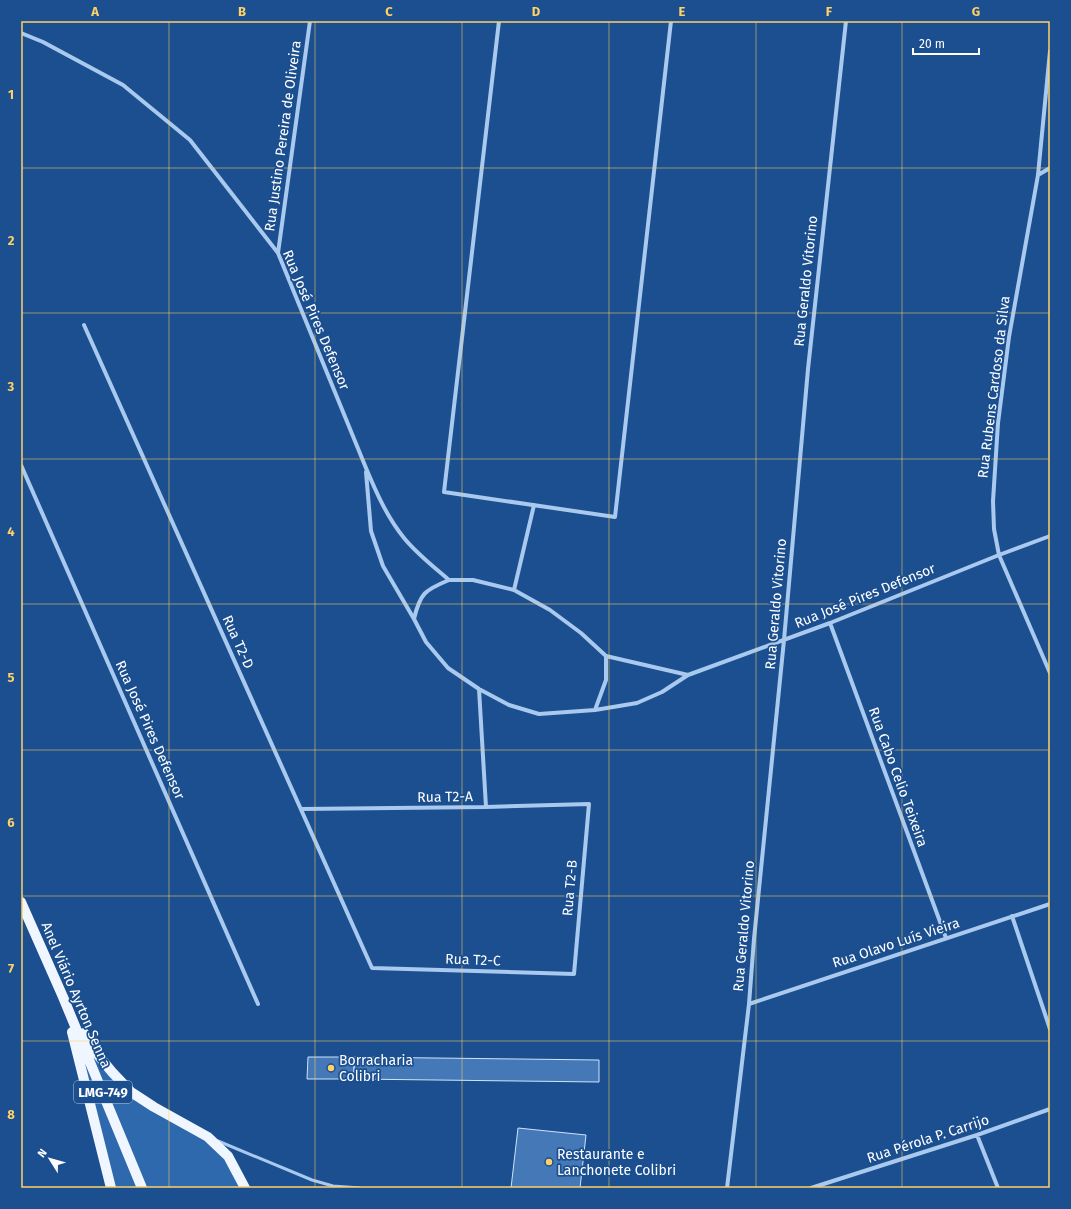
<svg xmlns="http://www.w3.org/2000/svg" width="1071" height="1209" viewBox="0 0 1071 1209" font-family="'Fira Sans',sans-serif">
	<rect width="100%" height="100%" fill="#1b4f8f"/>
	<!-- green -->
	<path fill="#2e69ad" d="M63,997l30,52 38,43 77,45 37,51h-134z"/>
	<!-- building -->
	<path fill="#4478b7" stroke="#cfe3fa" d="M308,1057h46v22h-47z
		M354,1057l245,3v22l-245,-3z
		M518,1128l68,7 -6,53h-69z"/>
	<g fill="none" stroke-linecap="round" stroke-linejoin="round">
		<!-- service -->
		<path stroke="#a9c9ee" stroke-width="3" d="M218,1141l94,39 21,6 27,2"/>
		<!-- minor -->
		<path stroke="#a9c9ee" stroke-width="4" d="M499,21l-55,471 171,25 56,-496
			M21,33l22,9 80,43 67,55 88,113 88,215c10,24 21,49 38,70 13,16 30,29 45,42
			M1050,51l-12,124 -29,162 -11,86 -5,78 1,28 5,26 51,118
			M1038,175l12,-7
			M278,253l32,-232
			M84,325l288,643 202,6 15,-170 -103,3 -185,2
			M21,465l237,539
			M366,472l5,59 12,35 31,53
			M449,580h24l41,10 36,20 31,23 25,23v24l-11,30 -56,4 -30,-9 -30,-16 -31,-21 -22,-26 -12,-23c6,-26 11,-29 35,-39z
			M514,590l20,-85
			M830,623l116,315
			M606,656l82,19
			M479,689l7,118
			M595,710l42,-7 25,-11 26,-17 142,-52 169,-68 51,-19
			M1012,916l38,113
			M749,1004l301,-100
			M977,1135l21,53
			M727,1188l22,-184 5,-65 30,-299 24,-271 38,-348
			M811,1188l166,-53 73,-26"/>
		<!-- primary -->
		<path stroke="#f0f6ff" stroke-width="10" d="M21,902l42,95 79,191
			M72,1032l39,156
			M84,1033l9,16 19,23 19,20 23,15 54,30 20,19 17,32"/>
	</g>
	<!-- grid -->
	<path fill="none" stroke="#ffd166" stroke-width="1" stroke-opacity="0.55" d="M169,21v1167M315,21v1167M462,21v1167M609,21v1167M756,21v1167M902,21v1167M21,168h1029M21,313h1029M21,459h1029M21,604h1029M21,750h1029M21,896h1029M21,1041h1029"/>
	<!-- markers -->
	<g fill="#ffd166" stroke="#1b4f8f" stroke-width="1.5">
		<circle cx="331" cy="1068" r="4"/>
		<circle cx="549" cy="1162" r="4"/>
	</g>
	<g text-anchor="middle" dominant-baseline="central" stroke-width="3.5" stroke-linejoin="round" paint-order="stroke">
		<!-- shield labels -->
		<rect fill="#1b4f8f" stroke="#bbcadd" stroke-width="1" x="74" y="1081" width="58" height="22" rx="3"/>
		<g font-size="13" font-weight="bold" fill="#fff">
			<text x="103" y="1092">LMG-749</text>
		</g>
		<!-- street labels -->
		<g font-size="14" fill="#fff" stroke="#1b4f8f">
			<text transform="translate(283 136) rotate(-82)">Rua Justino Pereira de Oliveira</text>
			<text transform="translate(806 281) rotate(-84)">Rua Geraldo Vitorino</text>
			<text transform="translate(316 320) rotate(67)">Rua José Pires Defensor</text>
			<text transform="translate(994 387) rotate(-83)">Rua Rubens Cardoso da Silva</text>
			<text transform="translate(865 596) rotate(-22)">Rua José Pires Defensor</text>
			<text transform="translate(776 604) rotate(-85)">Rua Geraldo Vitorino</text>
			<text transform="translate(238 642) rotate(66)">Rua T2-D</text>
			<text transform="translate(150 730) rotate(66)">Rua José Pires Defensor</text>
			<text transform="translate(898 777) rotate(70)">Rua Cabo Celio Teixeira</text>
			<text transform="translate(445 797) rotate(-1)">Rua T2-A</text>
			<text transform="translate(570 888) rotate(-85)">Rua T2-B</text>
			<text transform="translate(744 926) rotate(-85)">Rua Geraldo Vitorino</text>
			<text transform="translate(896 943) rotate(-18)">Rua Olavo Luís Vieira</text>
			<text transform="translate(473 960) rotate(2)">Rua T2-C</text>
			<text transform="translate(76 995) rotate(67)">Anel Viário Ayrton Senna</text>
			<text transform="translate(928 1139) rotate(-18)">Rua Pérola P. Carrijo</text>
		</g>
		<!-- poi labels -->
		<g font-size="14" fill="#fff" stroke="#1b4f8f" text-anchor="start">
			<text x="339" y="1060">Borracharia<tspan x="339" dy="16">Colibri</tspan></text>
			<text x="557" y="1154">Restaurante e<tspan x="557" dy="16">Lanchonete Colibri</tspan></text>
		</g>
	</g>
	<!-- border -->
	<rect width="1071" height="1209" fill="none" stroke="#1b4f8f" stroke-width="44"/>
	<!-- north arrow -->
	<g transform="translate(50 1159) rotate(307)" stroke="#1b4f8f" stroke-width="3" paint-order="stroke">
	<path d="M0-3L7 15L0 10L-7 15Z" fill="#ffffff"/>
	<text y="-6" font-size="11" font-weight="bold" text-anchor="middle" fill="#ffffff">N</text>
	</g>
	<!-- scale -->
	<path d="M913 48v6h66v-6" fill="none" stroke="#ffffff" stroke-width="2"/>
	<text x="919" y="48" font-size="12" fill="#ffffff" stroke="#1b4f8f" stroke-width="3" paint-order="stroke">20 m</text>
	<rect x="22" y="22" width="1027" height="1165" fill="none" stroke="#ffd166" stroke-width="1.5"/>
	<g font-size="13" text-anchor="middle" font-weight="bold" fill="#ffd166">
		<text x="95" y="16">A</text>
		<text x="242" y="16">B</text>
		<text x="389" y="16">C</text>
		<text x="536" y="16">D</text>
		<text x="682" y="16">E</text>
		<text x="829" y="16">F</text>
		<text x="976" y="16">G</text>
		<text x="11" y="99">1</text>
		<text x="11" y="245">2</text>
		<text x="11" y="391">3</text>
		<text x="11" y="536">4</text>
		<text x="11" y="682">5</text>
		<text x="11" y="827">6</text>
		<text x="11" y="973">7</text>
		<text x="11" y="1119">8</text>
	</g>
</svg>
